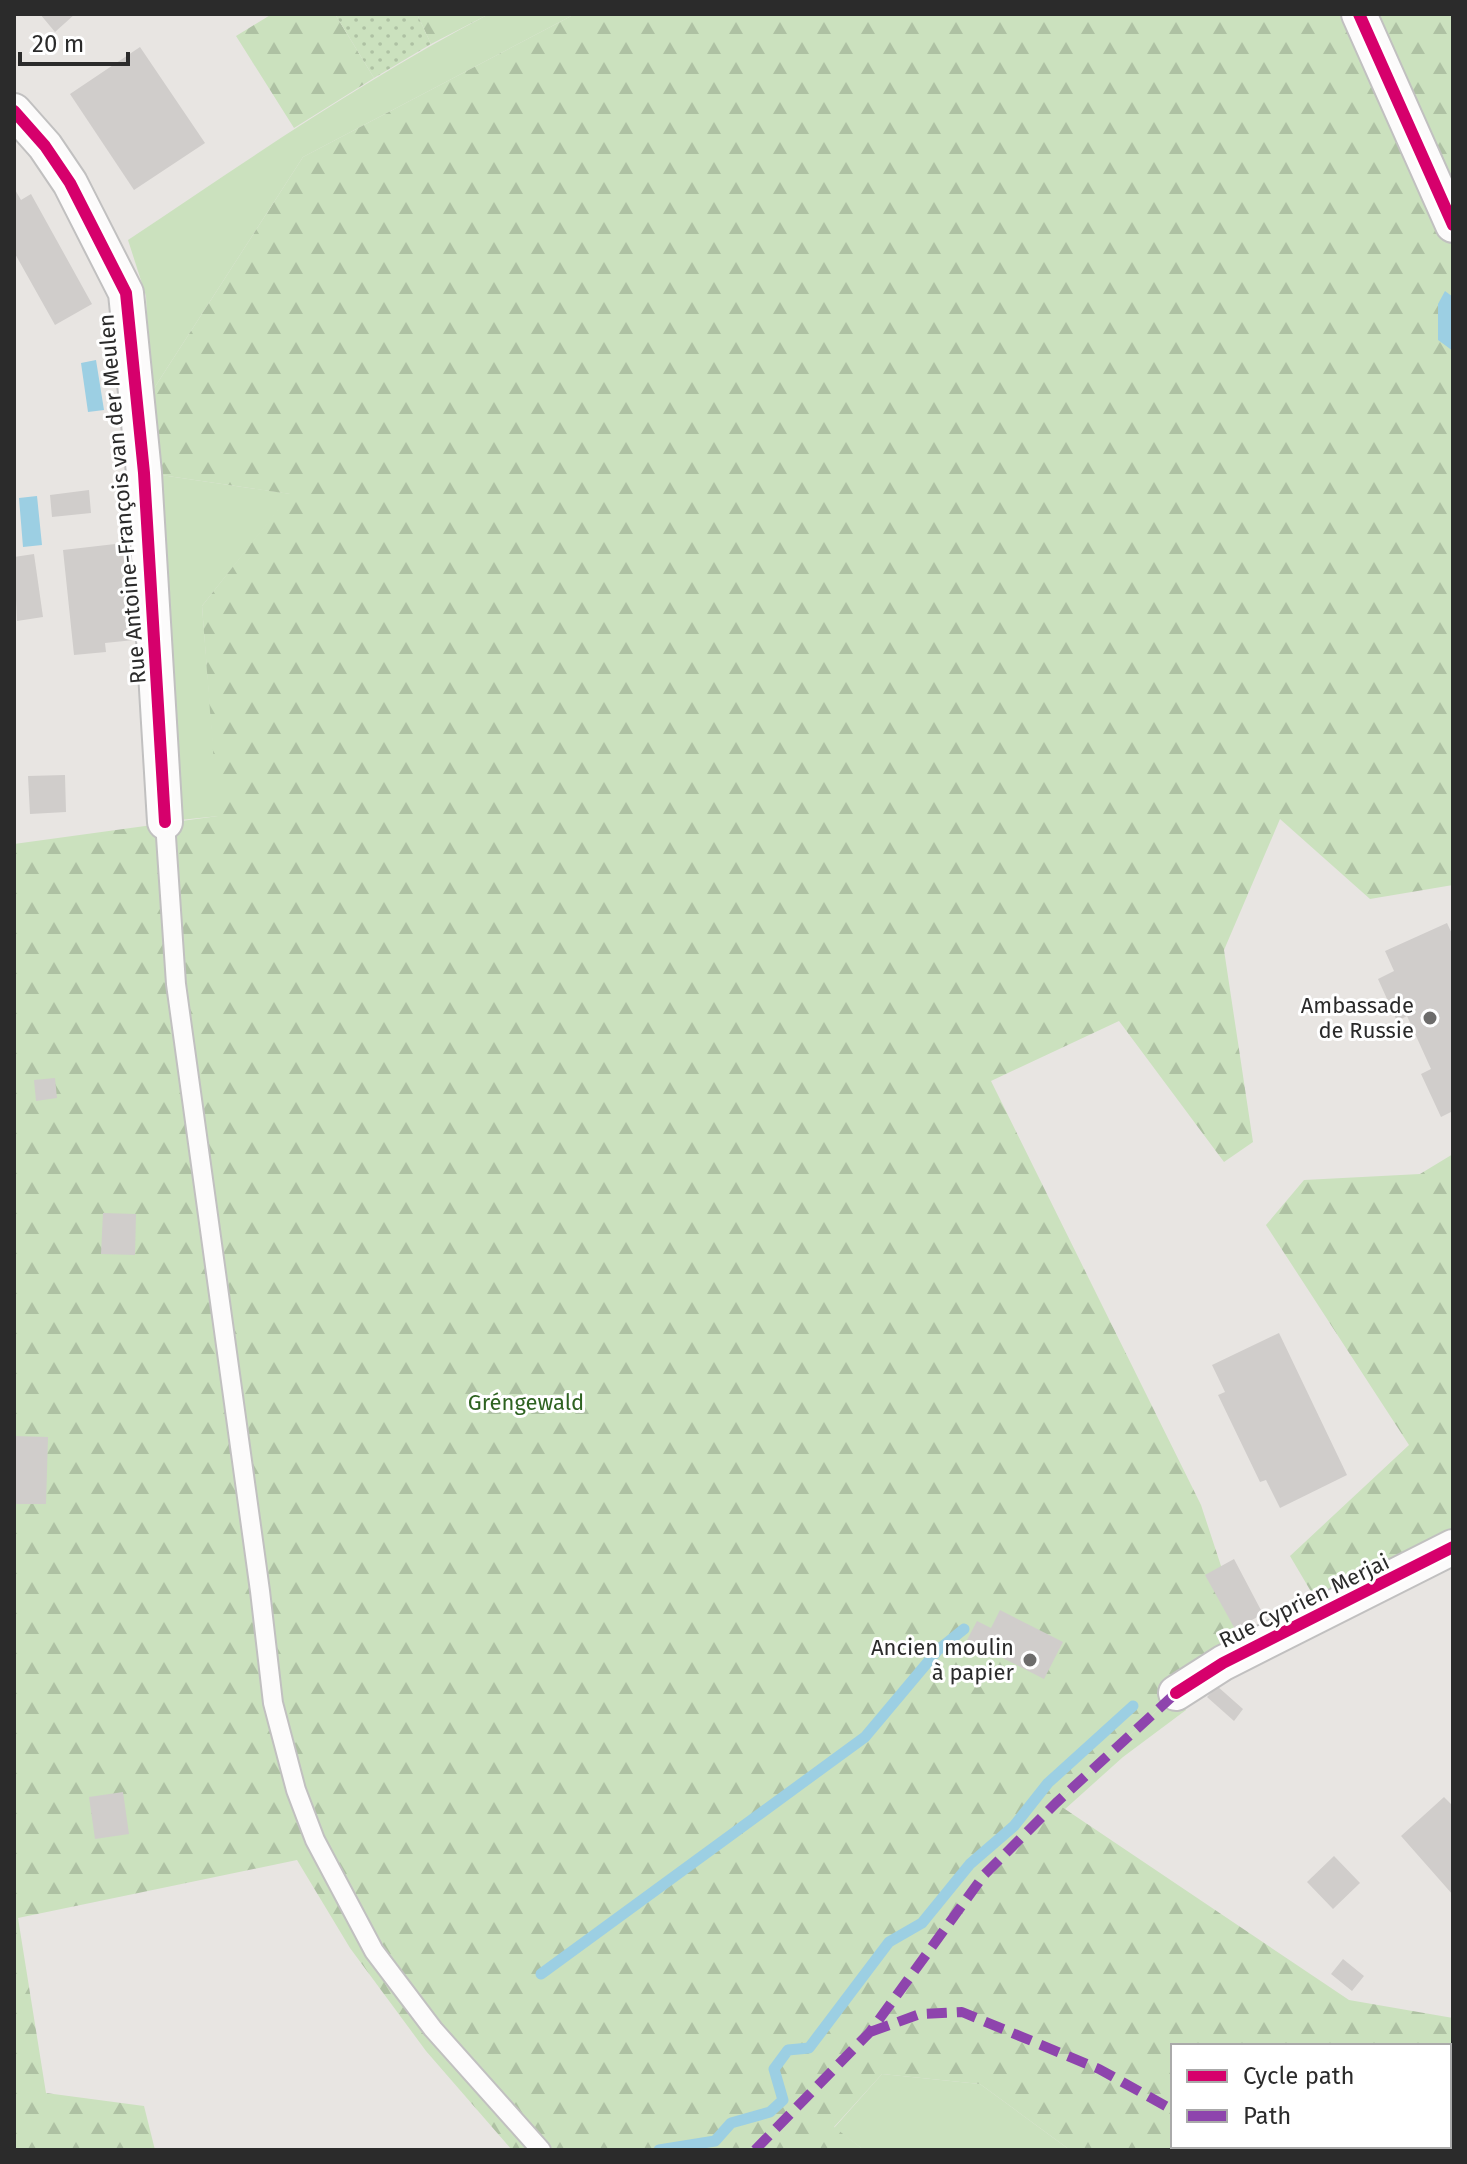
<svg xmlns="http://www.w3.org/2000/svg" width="1467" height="2164" viewBox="0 0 1467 2164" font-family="'Fira Sans',sans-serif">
	<defs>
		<pattern id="forest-firs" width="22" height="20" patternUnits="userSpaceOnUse" patternTransform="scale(2)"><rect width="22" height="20" fill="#cbe1be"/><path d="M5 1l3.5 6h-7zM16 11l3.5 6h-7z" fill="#aec1a3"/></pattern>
		<pattern id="park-dots" width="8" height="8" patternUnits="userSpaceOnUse" patternTransform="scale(2)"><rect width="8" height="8" fill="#cbe1be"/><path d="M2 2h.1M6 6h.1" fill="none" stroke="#aec1a3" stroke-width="1.8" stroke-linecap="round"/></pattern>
	</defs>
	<rect width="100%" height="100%" fill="#e8e5e2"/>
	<!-- grass -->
	<path fill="#cbe1be" d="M489,14h86l-272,143 -152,236 -5,-97 -18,-56c118,-79 235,-160 361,-226z
		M154,474l137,20 -89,112 17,210 -39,4z
		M1176,1693l10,17 -63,47 -59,53 -8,-7z
		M882,2074l98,10 90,66h-206l-30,-22z"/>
	<!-- forest -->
	<path fill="url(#forest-firs)" fill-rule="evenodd" d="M272,14h63l39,64 -80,50 -58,-92z
		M417,14h72l-58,30z
		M575,14h878v871l-83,14 -90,-80 -56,131 29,192 -29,20 -105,-141 -128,60 210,424 43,131 -68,57 -120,110 293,197 104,18v132h-383l-90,-66 -98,-10 -48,53 30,23h-352l-86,-99 -76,-103 -53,-88 -279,58 28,175 98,13 11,44h-141v-1306l204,-28 -16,-210 88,-112 -136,-20 -3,-81 152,-236zM1173,2046h276v100h-276z
		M1453,1154v376l-30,17 -107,53 -26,-44 119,-111 -143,-220 38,-45 116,-6z"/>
	<!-- park -->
	<path fill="url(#park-dots)" d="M335,14h82l14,30 -57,34z"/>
	<!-- water -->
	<path fill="#9ccfe3" d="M1445,291l8,6v54l-15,-11v-36z
		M96,360l8,50 -16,2 -7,-49z
		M37,496l5,49 -19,2 -4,-49z"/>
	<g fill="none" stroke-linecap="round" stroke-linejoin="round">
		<!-- stream -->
		<path stroke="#9ccfe3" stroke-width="11" d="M541,1974l324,-237 73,-87 26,-21
			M659,2150l56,-9 16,-18 39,-11 13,-12 -9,-31 14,-19 21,-2 80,-106 33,-19 48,-59 44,-38 34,-43 85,-77"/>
	</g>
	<!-- building -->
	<path fill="#d0cdcb" d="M40,14h35l-20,18z
		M140,47l65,96 -71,47 -64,-96z
		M14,188l7,12 10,-6 61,110 -37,21 -41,-73z
		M89,490l2,23 -39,4 -2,-22z
		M124,543l10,97 -29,3 1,9 -32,3 -11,-105z
		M34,554l9,63 -26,4 -3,-64z
		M65,775l1,37 -36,2 -2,-38z
		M1447,923l6,13v175l-12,6 -20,-43 10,-5 -24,-53 -10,5 -19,-42 16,-8 -9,-20z
		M55,1078l2,20 -21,3 -2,-21z
		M103,1213l33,1 -1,41 -34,-1z
		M1279,1333l68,142 -67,33 -14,-28 -6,2 -42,-87 7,-3 -13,-27z
		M14,1436l34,1 -2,67h-32z
		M1234,1559l29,55 -28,15 -30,-54z
		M1000,1610l63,32 -19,37 -77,-39 10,-19 14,7z
		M1217,1686l26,23 -9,12 -27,-24z
		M123,1792l6,42 -34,5 -6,-42z
		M1444,1797l9,9v89l-52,-59z
		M1334,1856l26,27 -27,26 -26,-27z
		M1343,1959l21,17 -12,15 -21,-17z"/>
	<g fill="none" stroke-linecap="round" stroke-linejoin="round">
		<!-- service casing -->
		<g stroke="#c1c0c0" stroke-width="22">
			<path id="service" d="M165,822l11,162 84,607 13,112 23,87 19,50 59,111 59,78 108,121"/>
		</g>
		<!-- minor casing -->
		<g stroke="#c1c0c0" stroke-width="38">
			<path id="minor" d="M1359,14l94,211
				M14,111l31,35 25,37 56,110 18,180 21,349
				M1176,1693l47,-30 230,-116"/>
		</g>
		<!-- service -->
		<use href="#service" stroke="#fcfbfb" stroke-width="18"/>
		<!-- minor -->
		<use href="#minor" stroke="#fcfbfb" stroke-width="34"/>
		<!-- quiet -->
		<path stroke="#8e44ad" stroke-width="10" stroke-dasharray="20 10" stroke-linecap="butt" d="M870,2032l50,-18 42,-2 137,57 74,41
			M1228,2146l6,4
			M755,2150l115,-118 114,-157 72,-72 120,-110"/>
		<!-- cycleway casing -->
		<g stroke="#fff" stroke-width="17">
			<path id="cycleway" d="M1359,14l94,211
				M14,111l31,35 25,37 56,110 18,180 21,349
				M1176,1693l47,-30 230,-116"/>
		</g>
		<!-- cycleway -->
		<use href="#cycleway" stroke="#d6006c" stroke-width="12"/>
	</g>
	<!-- markers -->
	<g fill="#6d6c6b" stroke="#fff" stroke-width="3">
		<circle cx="1430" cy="1018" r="8"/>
		<circle cx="1030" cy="1660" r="8"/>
	</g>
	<g text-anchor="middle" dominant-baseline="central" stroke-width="6" stroke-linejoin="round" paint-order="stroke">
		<!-- street labels -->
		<g font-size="22" fill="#2b2b2b" stroke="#fff">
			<text transform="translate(122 499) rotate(-95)">Rue Antoine-François van der Meulen</text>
			<text transform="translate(1304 1601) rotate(-26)">Rue Cyprien Merjai</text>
		</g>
		<!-- poi labels -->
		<g font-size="22" fill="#2b2b2b" stroke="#fff" text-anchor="end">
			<text x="1414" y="1005">Ambassade<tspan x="1414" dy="25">de Russie</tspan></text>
			<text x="1014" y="1647">Ancien moulin<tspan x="1014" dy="25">à papier</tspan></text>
		</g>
		<!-- park labels -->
		<g font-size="22" fill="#2e6221" stroke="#fff">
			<text x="526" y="1402">Gréngewald</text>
		</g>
	</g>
	<!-- border -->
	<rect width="1467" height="2164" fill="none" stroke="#2b2b2b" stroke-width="32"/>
	<!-- legend -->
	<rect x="1171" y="2044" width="280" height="104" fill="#ffffff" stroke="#aaaaaa" stroke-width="2"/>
	<rect x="1187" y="2070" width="40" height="12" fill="#d6006c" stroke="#aaaaaa" stroke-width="2"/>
	<text x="1243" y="2084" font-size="24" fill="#2b2b2b">Cycle path</text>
	<rect x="1187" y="2110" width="40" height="12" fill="#8e44ad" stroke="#aaaaaa" stroke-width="2"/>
	<text x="1243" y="2124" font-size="24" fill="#2b2b2b">Path</text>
	<!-- scale -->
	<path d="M20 52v12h108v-12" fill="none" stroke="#2b2b2b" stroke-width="4"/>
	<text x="32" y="52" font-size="24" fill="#2b2b2b" stroke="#ffffff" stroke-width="6" paint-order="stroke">20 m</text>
</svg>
